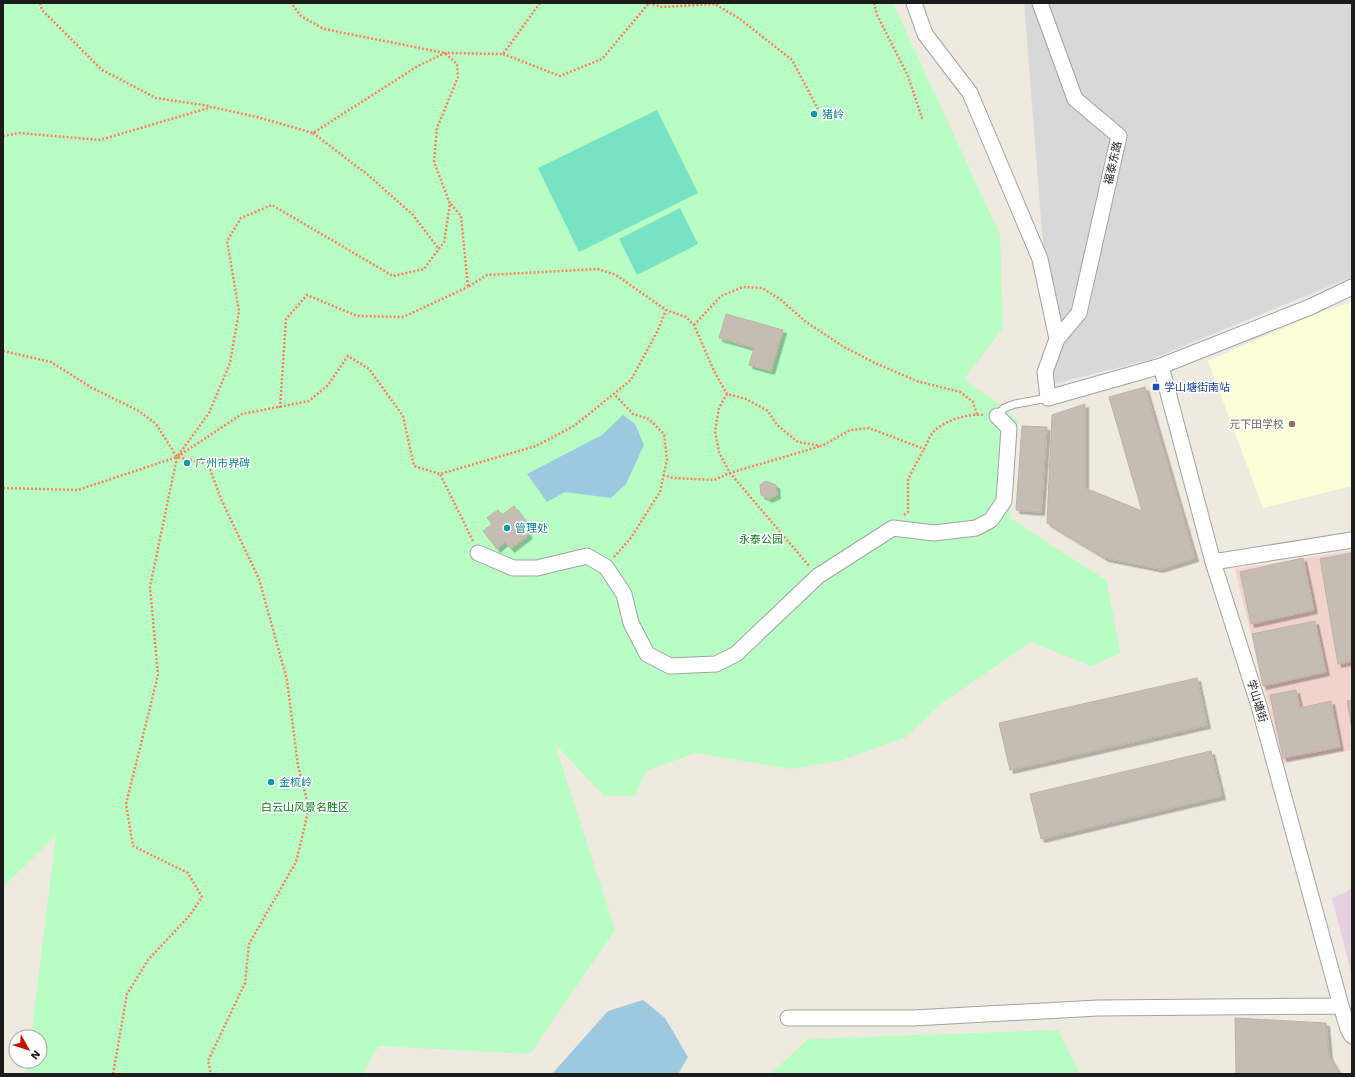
<svg xmlns="http://www.w3.org/2000/svg" width="1355" height="1077" viewBox="0 0 1355 1077" font-family="'Work Sans','Noto Sans SC',sans-serif">
	<defs>
		<filter id="shadow"><feDropShadow dx="3.5" dy="3.5" stdDeviation="0" flood-color="#0004"/></filter>
	</defs>
	<rect width="100%" height="100%" fill="#eeeadf"/>
	<!-- residential -->
	<path fill="#d9d8d8" d="M1024,3h328v274l-200,82 -98,25z"/>
	<!-- commercial -->
	<path fill="#f1d2cd" d="M1352,551v199l-69,14 -48,-195z"/>
	<!-- industrial -->
	<path fill="#e7d1e1" d="M1352,889v87l-20,-78z"/>
	<!-- education -->
	<path fill="#fbffd7" d="M1352,302v184l-89,22 -55,-147 108,-47z"/>
	<!-- park -->
	<path fill="#b7fdc4" d="M3,3h890l107,232 3,93 -39,51 40,29 14,13 -8,97 97,63 13,72 -29,13 -60,-24 -89,61 -36,34 -66,24 -49,8 -96,-16 -49,18 -11,25h-31l-49,-52 60,186 -85,124 -151,-8 -17,28h-336l2,-13h12v-24h-9l25,-202 -53,52z
		M1058,1030l22,44h-309l37,-35z"/>
	<!-- pitch -->
	<path fill="#77e3c4" d="M657,110l41,83 -119,59 -41,-84z
		M680,208l18,36 -61,31 -18,-36z"/>
	<!-- water -->
	<path fill="#9cc9df" d="M623,415l12,9 9,21 -18,39 -15,14 -46,-6 -18,10 -20,-28 75,-39z
		M643,1000l22,18 23,39 -10,17h-126l56,-63z"/>
	<!-- building -->
	<path fill="#c5bdb3" stroke="#c0b2a1" filter="url(#shadow)" d="M726,314l57,16 -12,41 -22,-6 5,-17 -35,-10z
		M1145,387l50,171 -35,11 -55,-11 -58,-35 5,-108 33,-11v84l57,23 -33,-114z
		M1022,426l25,1 -6,85 -25,-2z
		M766,481l10,4 1,10 -8,4 -8,-4 -1,-10z
		M514,506l15,20 -4,4 4,5 -18,14 -6,-7 -8,7 -14,-18 9,-7 -5,-6 11,-8 4,5z
		M1352,553v108l-14,3 -18,-105z
		M1303,558l11,52 -63,14 -11,-52z
		M1315,621l11,51 -63,14 -11,-52z
		M1197,678l10,47 -197,45 -11,-47z
		M1296,690l4,18 31,-7 9,46 -57,11 -13,-63z
		M1352,700v29l-5,-28z
		M1211,751l11,45 -181,43 -11,-45z
		M1235,1018l91,5 3,33 11,18h-104z"/>
	<g fill="none" stroke-linecap="round" stroke-linejoin="round">
		<!-- lane casing -->
		<g stroke="#a2a2a2" stroke-width="9">
			<path id="lane" d="M997,416l7,-8 11,-4 33,-6"/>
		</g>
		<!-- street casing -->
		<g stroke="#a2a2a2" stroke-width="17">
			<path id="street" d="M914,3l11,31 45,59 70,166 17,80 -12,33 3,26 113,-32 149,-59 42,-20
				M1040,3l35,96 44,37 -40,177 -22,26
				M1161,366l52,196 46,144 82,300 7,23 4,7
				M478,553l35,15h24l50,-12 19,11 18,27 7,29 16,31 23,12 46,-2 20,-10 82,-78 75,-48 41,5 42,-5 15,-8 13,-19 5,-73 -12,-12
				M1213,562l139,-22
				M788,1018h125l185,-10 243,-2"/>
		</g>
		<!-- path -->
		<path stroke="#ff7f5f" stroke-width="2.5" stroke-dasharray="2 2" stroke-linecap="butt" d="M40,3l2,7 60,60 54,28 54,8
			M649,3l12,4 54,-3 25,15 52,41 26,49
			M874,3l3,12 31,61 15,45
			M503,54l57,22 42,-17 47,-56
			M313,133l55,42 44,39 27,35
			M3,136l16,-3 81,7 112,-33 45,10 56,16 105,-67 27,-13 58,1 37,-51
			M451,204l10,12 7,71 19,-12 111,-6 18,6 50,35 20,7 8,8 20,46 13,23 19,5 22,12 9,14 21,17 24,4 28,-16 19,-2 55,21c3,-4 4,-10 7,-14 9,-14 38,-22 53,-20
			M694,325l27,-29 22,-9 19,1 18,11 26,23 38,25 31,16 42,18 43,11 13,10 4,12
			M3,351l48,11 41,26 47,23 17,13 21,33 31,7 13,35 38,80 28,101 11,86 11,42 -13,54 -47,82 -4,39 -37,78 3,13
			M727,394l-8,14 -4,23 4,21 11,21 80,94
			M280,408l6,-89 21,-24 50,21 46,1 65,-30
			M663,475l10,3 41,2 16,-7 91,-27
			M3,488l75,2 99,-33 65,-43 67,-13 19,-16 20,-29 21,13 34,47 11,50 26,8
			M904,515l4,-3v-33l16,-30
			M473,541l-33,-67 96,-28 38,-20 57,-46 27,-50 8,-20
			M614,557l16,-18 30,-47 7,-33 -3,-25 -15,-15 -16,-5 -19,-20
			M113,1074l14,-80 21,-34 42,-45 12,-18 -14,-24 -55,-27 -7,-42 32,-129 -8,-88 27,-130 32,-44 21,-50 9,-52 -12,-70 14,-23 31,-13 121,71 31,-7 20,-27 6,-38 -16,-42 3,-34 21,-51 -1,-13 -12,-11 -121,-24 -23,-13 -10,-13"/>
		<!-- lane -->
		<use href="#lane" stroke="#fff" stroke-width="7"/>
		<!-- street -->
		<use href="#street" stroke="#fff" stroke-width="15"/>
	</g>
	<!-- markers -->
	<g fill="#0f9aa8" stroke="#fff" stroke-width="1.5">
		<circle cx="814" cy="114" r="4"/>
		<circle cx="187" cy="463" r="4"/>
		<circle cx="507" cy="528" r="4"/>
		<circle cx="271" cy="782" r="4"/>
	</g>
	<rect fill="#1a4fb4" stroke="#fff" stroke-width="1.5" x="1152" y="383" width="8" height="8" rx="2"/>
	<circle fill="#8d6e63" stroke="#fff" stroke-width="1.5" cx="1292" cy="424" r="4"/>
	<g text-anchor="middle" dominant-baseline="central" stroke-width="3" stroke-linejoin="round" paint-order="stroke">
		<!-- culture labels -->
		<g font-size="11" fill="#0d838f" stroke="#fff" text-anchor="start">
			<text x="822" y="114">猪岭</text>
			<text x="195" y="463">广州市界碑</text>
			<text x="515" y="528">管理处</text>
			<text x="279" y="782">金梳岭</text>
		</g>
		<!-- street labels -->
		<g font-size="11" fill="#1b1b1b" stroke="#fff">
			<text transform="translate(1113 163) rotate(-77)">福泰东路</text>
			<text transform="translate(1257 701) rotate(73)">学山塘街</text>
		</g>
		<!-- transit labels -->
		<g font-size="11" fill="#164399" stroke="#fff" text-anchor="start">
			<text x="1164" y="387">学山塘街南站</text>
		</g>
		<!-- education labels -->
		<g font-size="11" fill="#785e54" stroke="#fff" text-anchor="end">
			<text x="1284" y="424">元下田学校</text>
		</g>
		<!-- park labels -->
		<g font-size="11" fill="#047e1a" stroke="#fff">
			<text x="761" y="539">永泰公园</text>
			<text x="305" y="807">白云山风景名胜区</text>
		</g>
	</g>
	<!-- border -->
	<rect width="1355" height="1077" fill="none" stroke="#1b1b1b" stroke-width="8"/>
	<!-- north arrow -->
	<g transform="translate(28 1049) rotate(129)"><circle r="19" fill="#ffffff" stroke="#a4a4a4"/>
	<path d="M0-3L7 15L0 10L-7 15Z" fill="#c61300"/>
	<text y="-6" font-size="11" font-weight="bold" text-anchor="middle" fill="#1b1b1b">N</text>
	</g>
</svg>
